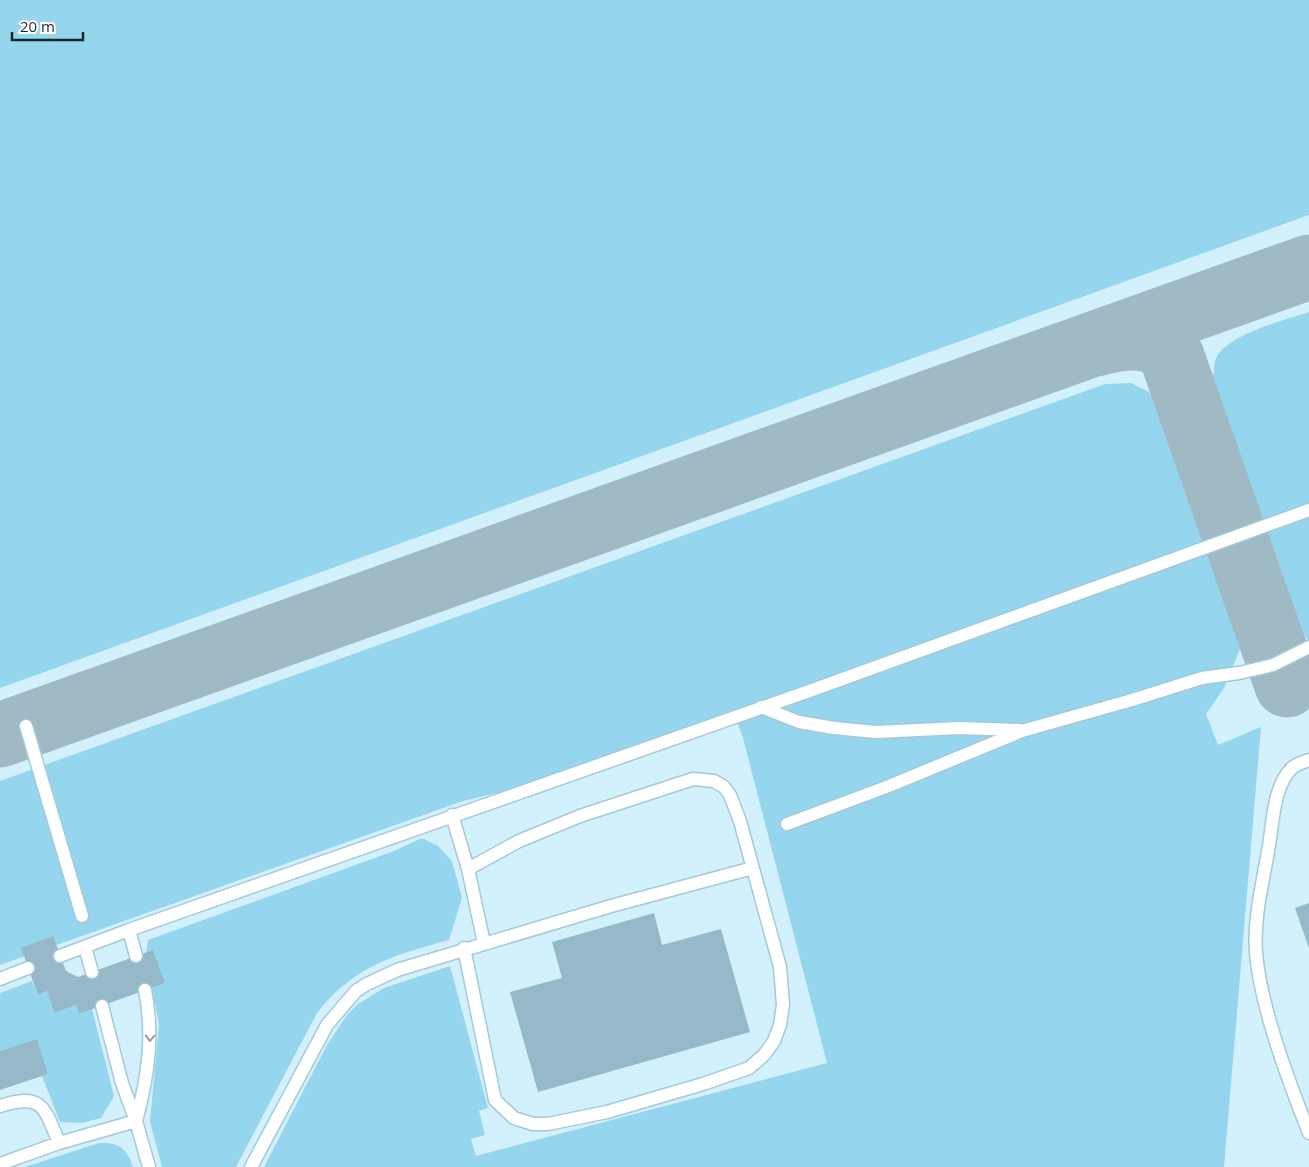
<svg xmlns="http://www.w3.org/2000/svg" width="1309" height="1167" viewBox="0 0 1309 1167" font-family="'Open Sans',sans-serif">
	<rect width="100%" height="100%" fill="#d2f1fd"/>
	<!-- green -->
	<path fill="#96d5ee" d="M0,0h1309v215l-1309,473z
		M1309,312v329l-8,-7 -88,-253c1,-7 0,-17 3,-23 12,-24 69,-38 93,-46z
		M1131,383l18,9 13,25 80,227 -18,44 -18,26 12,31 43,-18 -37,440h-960l63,-122 20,-30 11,-11 26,-16 66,-22 38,142 -9,3 6,24 -14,4 5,17 351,-93 -84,-325 -10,-28 -228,81 -42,10 -463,164v-184l1105,-397z
		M422,838l16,8 14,15 10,37 -13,42c-54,15 -96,26 -132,73l-81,154h-74l-12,-45 9,-98 -7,-36 13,-5 -19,-30 2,-13 246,-89z
		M32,981l6,14 9,-4 7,22 22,-8 3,9 13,-5 22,87 -13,22 -19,5 -22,-1 -18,-46 6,-2 -11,-34 -37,11v-58z
		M99,1143c20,-1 28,5 34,24h-108z"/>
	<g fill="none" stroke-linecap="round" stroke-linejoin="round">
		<!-- taxiway -->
		<path stroke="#a0bac5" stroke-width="65" d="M1096,344c25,-7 60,-13 76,13l115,328
			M0,735l1309,-468"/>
	</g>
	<!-- building -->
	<path fill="#95b9c8" d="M1309,903v45l-14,-40z
		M654,913l8,32 59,-16 29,103 -212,60 -28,-100 52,-14 -10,-36z
		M53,936l13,35 12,6 75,-27 12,33 -86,31 -3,-9 -22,8 -7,-22 -9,4 -17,-47z
		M37,1039l11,35 -48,16v-39z"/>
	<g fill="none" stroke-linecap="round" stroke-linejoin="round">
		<!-- service casing -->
		<g stroke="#a4c9d8" stroke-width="15">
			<path id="service" d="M761,707l38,15 35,6 42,4 83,-4 61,2
				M26,726l56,190
				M1309,760c-5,2 -13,4 -17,8 -17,16 -19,49 -22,71 -5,36 -17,76 -14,113 4,54 33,130 53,181
				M452,815l16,54 16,74
				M787,824l102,-38 133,-55 110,-31 70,-22 37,-5 34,-8 36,-18
				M129,930l7,26
				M85,947l7,25
				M464,948l31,152 19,18 19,6h15l59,-12 96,-28 46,-16 15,-13 10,-14 6,-16 3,-20 -3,-38 -40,-146 -10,-26 -6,-8 -10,-6 -21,-2 -113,37 -61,25 -51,28
				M60,956l69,-26 686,-241 494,-179
				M0,979l28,-11
				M102,1006l20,77 14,38 13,46
				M0,1106c42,-13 44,0 59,37
				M136,1121c12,-44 18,-85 9,-131
				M0,1164l59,-21 77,-22
				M251,1167l76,-142 29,-34 9,-6 32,-15 214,-64 142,-38"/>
		</g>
		<!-- service -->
		<use href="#service" stroke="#fff" stroke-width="12"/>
	</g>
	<!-- one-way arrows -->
	<defs><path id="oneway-chevron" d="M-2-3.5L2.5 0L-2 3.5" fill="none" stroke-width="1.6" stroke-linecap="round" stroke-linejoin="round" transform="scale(1.25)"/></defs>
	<use stroke="#979da0" href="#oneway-chevron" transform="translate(150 1038) rotate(92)"/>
	<!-- scale -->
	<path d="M12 32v8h71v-8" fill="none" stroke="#18262c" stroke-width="2.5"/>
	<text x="20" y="32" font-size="15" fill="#18262c" stroke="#ffffff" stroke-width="4" paint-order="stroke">20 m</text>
</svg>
